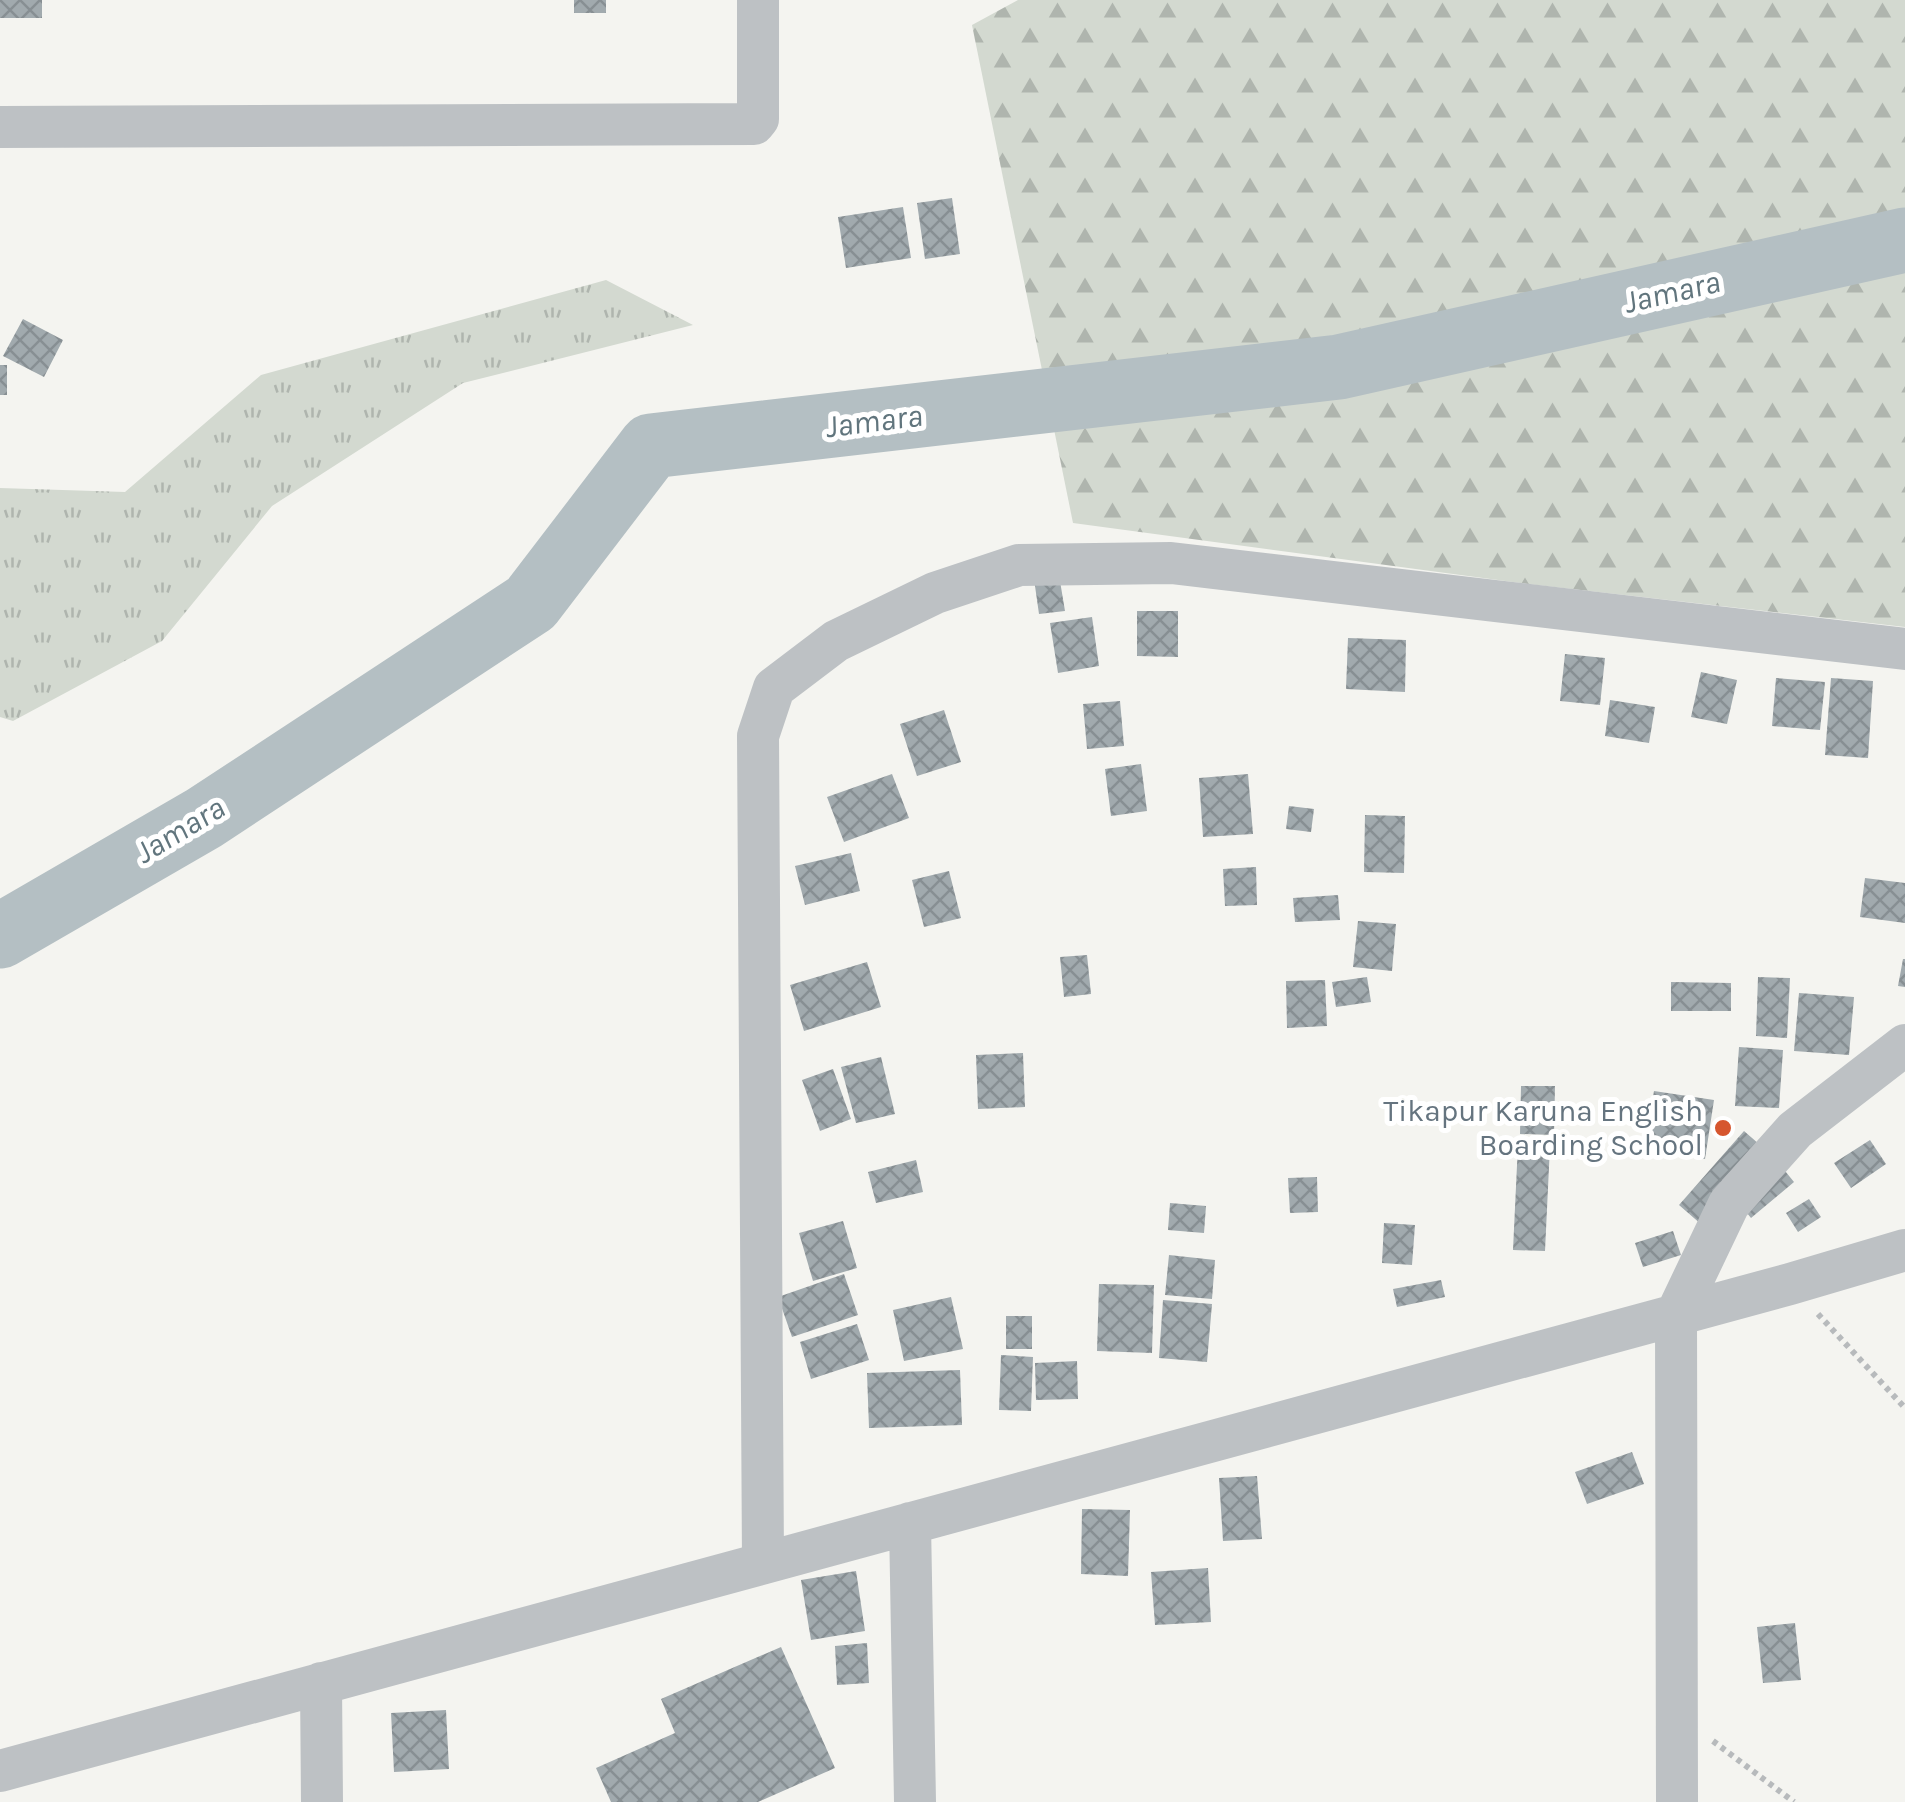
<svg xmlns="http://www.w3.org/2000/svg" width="1905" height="1802" viewBox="0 0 1905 1802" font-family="Karla,sans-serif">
	<defs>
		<pattern id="grass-tufts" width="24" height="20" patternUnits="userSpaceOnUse" patternTransform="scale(2.5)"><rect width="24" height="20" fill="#d3d9d0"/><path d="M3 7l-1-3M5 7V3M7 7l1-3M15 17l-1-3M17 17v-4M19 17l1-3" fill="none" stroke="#afb5ae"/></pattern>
		<pattern id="forest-firs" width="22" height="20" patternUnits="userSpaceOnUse" patternTransform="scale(2.5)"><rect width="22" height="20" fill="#d3d9d0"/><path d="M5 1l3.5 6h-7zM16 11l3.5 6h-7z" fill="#afb5ae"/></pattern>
		<pattern id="building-cross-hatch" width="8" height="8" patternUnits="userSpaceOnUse" patternTransform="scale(2.5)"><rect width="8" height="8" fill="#a1aaae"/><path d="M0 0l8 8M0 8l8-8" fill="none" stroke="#878f93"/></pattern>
	</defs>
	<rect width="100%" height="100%" fill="#f4f4f0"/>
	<!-- grass -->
	<path fill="url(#grass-tufts)" d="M606,280l87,45 -230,58 -191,123 -110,135 -149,80 -13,-4v-229l125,4 136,-117z"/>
	<!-- forest -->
	<path fill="url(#forest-firs)" d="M1018,0h887v627l-377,-43 -455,-61 -101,-498z"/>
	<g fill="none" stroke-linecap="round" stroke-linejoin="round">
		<!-- river -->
		<path stroke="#b4bfc3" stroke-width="65" d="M0,936l204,-118 327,-215 120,-157 688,-79 566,-127"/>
	</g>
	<!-- building -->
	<path fill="url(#building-cross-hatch)" d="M0,0h42v18h-42z
		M574,0h32v13h-32z
		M952,198l8,56 -35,5 -8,-56z
		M903,207l8,51 -65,10 -8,-51z
		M23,319l40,21 -19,37 -41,-21z
		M0,365h7v30h-7z
		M1059,575l6,36 -26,3 -5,-35z
		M1137,611h41v46l-41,-1z
		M1092,617l7,49 -41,7 -8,-50z
		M1348,638l58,2 -1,52 -59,-3z
		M1565,654l40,4 -5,47 -40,-4z
		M1701,672l36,8 -10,44 -36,-7z
		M1776,678l49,4 -5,48 -48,-4z
		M1831,678l42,3 -5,77 -43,-3z
		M1610,700l45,7 -6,36 -44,-7z
		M1120,701l4,45 -37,3 -4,-45z
		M944,710l17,52 -44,14 -17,-52z
		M1141,764l6,47 -36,5 -6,-47z
		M892,774l17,44 -65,24 -17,-45z
		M1248,774l5,60 -50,3 -4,-59z
		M1289,806l25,3 -3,23 -25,-3z
		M1365,815l40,1 -1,57 -40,-1z
		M851,853l9,38 -55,14 -10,-39z
		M1256,867l1,38 -32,1 -2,-37z
		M949,871l12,47 -37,9 -12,-47z
		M1865,878l40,5v40l-45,-6z
		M1338,895l2,25 -45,2 -2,-24z
		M1358,921l38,3 -4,47 -39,-4z
		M1087,955l4,39 -27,3 -4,-40z
		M1903,959h2v28l-7,-1z
		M867,962l14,45 -77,24 -14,-46z
		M1367,977l4,25 -35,5 -4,-25z
		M1758,977l32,1 -3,60 -31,-2z
		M1325,980l2,46 -40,2 -1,-47z
		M1671,982l60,1v28h-60z
		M1799,993l55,4 -5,58 -55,-4z
		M1739,1047l44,3 -4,58 -44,-2z
		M1023,1053l2,54 -47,2 -2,-54z
		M881,1057l14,57 -39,9 -15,-56z
		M833,1069l18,50 -31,12 -18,-51z
		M1521,1086h34l-1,49 -34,-1z
		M1654,1091l60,9 -9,59 -61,-10z
		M1744,1131l23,20 -65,74 -23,-20z
		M1870,1140l16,24 -35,24 -17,-25z
		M1518,1144l32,2 -5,105 -32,-1z
		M916,1160l7,32 -47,11 -8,-31z
		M1781,1166l13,16 -43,36 -13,-16z
		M1317,1177l1,35 -28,1 -2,-35z
		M1809,1199l12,18 -23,15 -12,-19z
		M1170,1203l36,3 -2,27 -36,-3z
		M843,1221l14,47 -44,13 -14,-48z
		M1384,1223l31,2 -3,40 -30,-2z
		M1673,1231l8,24 -38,12 -8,-24z
		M1169,1255l46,5 -3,39 -47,-4z
		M844,1274l14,41 -66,22 -14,-40z
		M1441,1280l4,17 -48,10 -4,-18z
		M1099,1284l55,1 -2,68 -55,-2z
		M951,1297l12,52 -59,12 -11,-51z
		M1163,1300l49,4 -5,58 -48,-4z
		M1006,1316h26v33h-26z
		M857,1324l12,36 -58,19 -11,-37z
		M1001,1355l32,2 -2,54 -32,-1z
		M1077,1361l1,38 -42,1 -1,-37z
		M960,1370l2,55 -93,3 -2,-55z
		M1632,1452l12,32 -57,20 -12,-32z
		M1257,1476l5,63 -39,2 -4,-63z
		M1082,1509l48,1 -2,66 -47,-2z
		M1208,1568l3,54 -56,3 -4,-53z
		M856,1571l9,60 -54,9 -10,-60z
		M1795,1623l6,57 -38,3 -6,-56z
		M867,1643l2,40 -32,2 -2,-39z
		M781,1647l54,121 -77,34h-147l-15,-34 79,-35 -14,-34z
		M446,1710l3,59 -55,3 -3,-59z"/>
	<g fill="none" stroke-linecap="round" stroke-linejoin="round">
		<!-- path -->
		<path stroke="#b7babc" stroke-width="6" stroke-dasharray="5 5" stroke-linecap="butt" d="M1818,1314l87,94
			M1713,1741l81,61"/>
		<!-- street -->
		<path stroke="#bdc1c4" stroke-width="42" d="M0,127l754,-3 4,-5v-119
			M910,1523l5,279
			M763,1563l-5,-827 16,-48 62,-47 99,-48 84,-28 152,-2 734,86
			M321,1683l1,119
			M0,1771l1790,-487 115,-34
			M1677,1802l-1,-487 53,-111 66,-74 110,-85"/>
	</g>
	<!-- markers -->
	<circle fill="#d6562e" stroke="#fff" stroke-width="4" cx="1723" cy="1128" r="10"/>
	<g text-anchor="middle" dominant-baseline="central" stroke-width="10" stroke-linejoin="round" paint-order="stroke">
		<!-- poi labels -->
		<g font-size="30" fill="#65747f" stroke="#fff" text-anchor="end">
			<text x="1703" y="1111">Tikapur Karuna English<tspan x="1703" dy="34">Boarding School</tspan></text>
		</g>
		<!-- water labels -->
		<g font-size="32" font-style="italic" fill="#61757d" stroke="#fff">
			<text transform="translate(1672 292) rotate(-13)">Jamara</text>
			<text transform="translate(874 421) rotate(-7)">Jamara</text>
			<text transform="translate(180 830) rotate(-31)">Jamara</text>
		</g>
	</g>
</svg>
